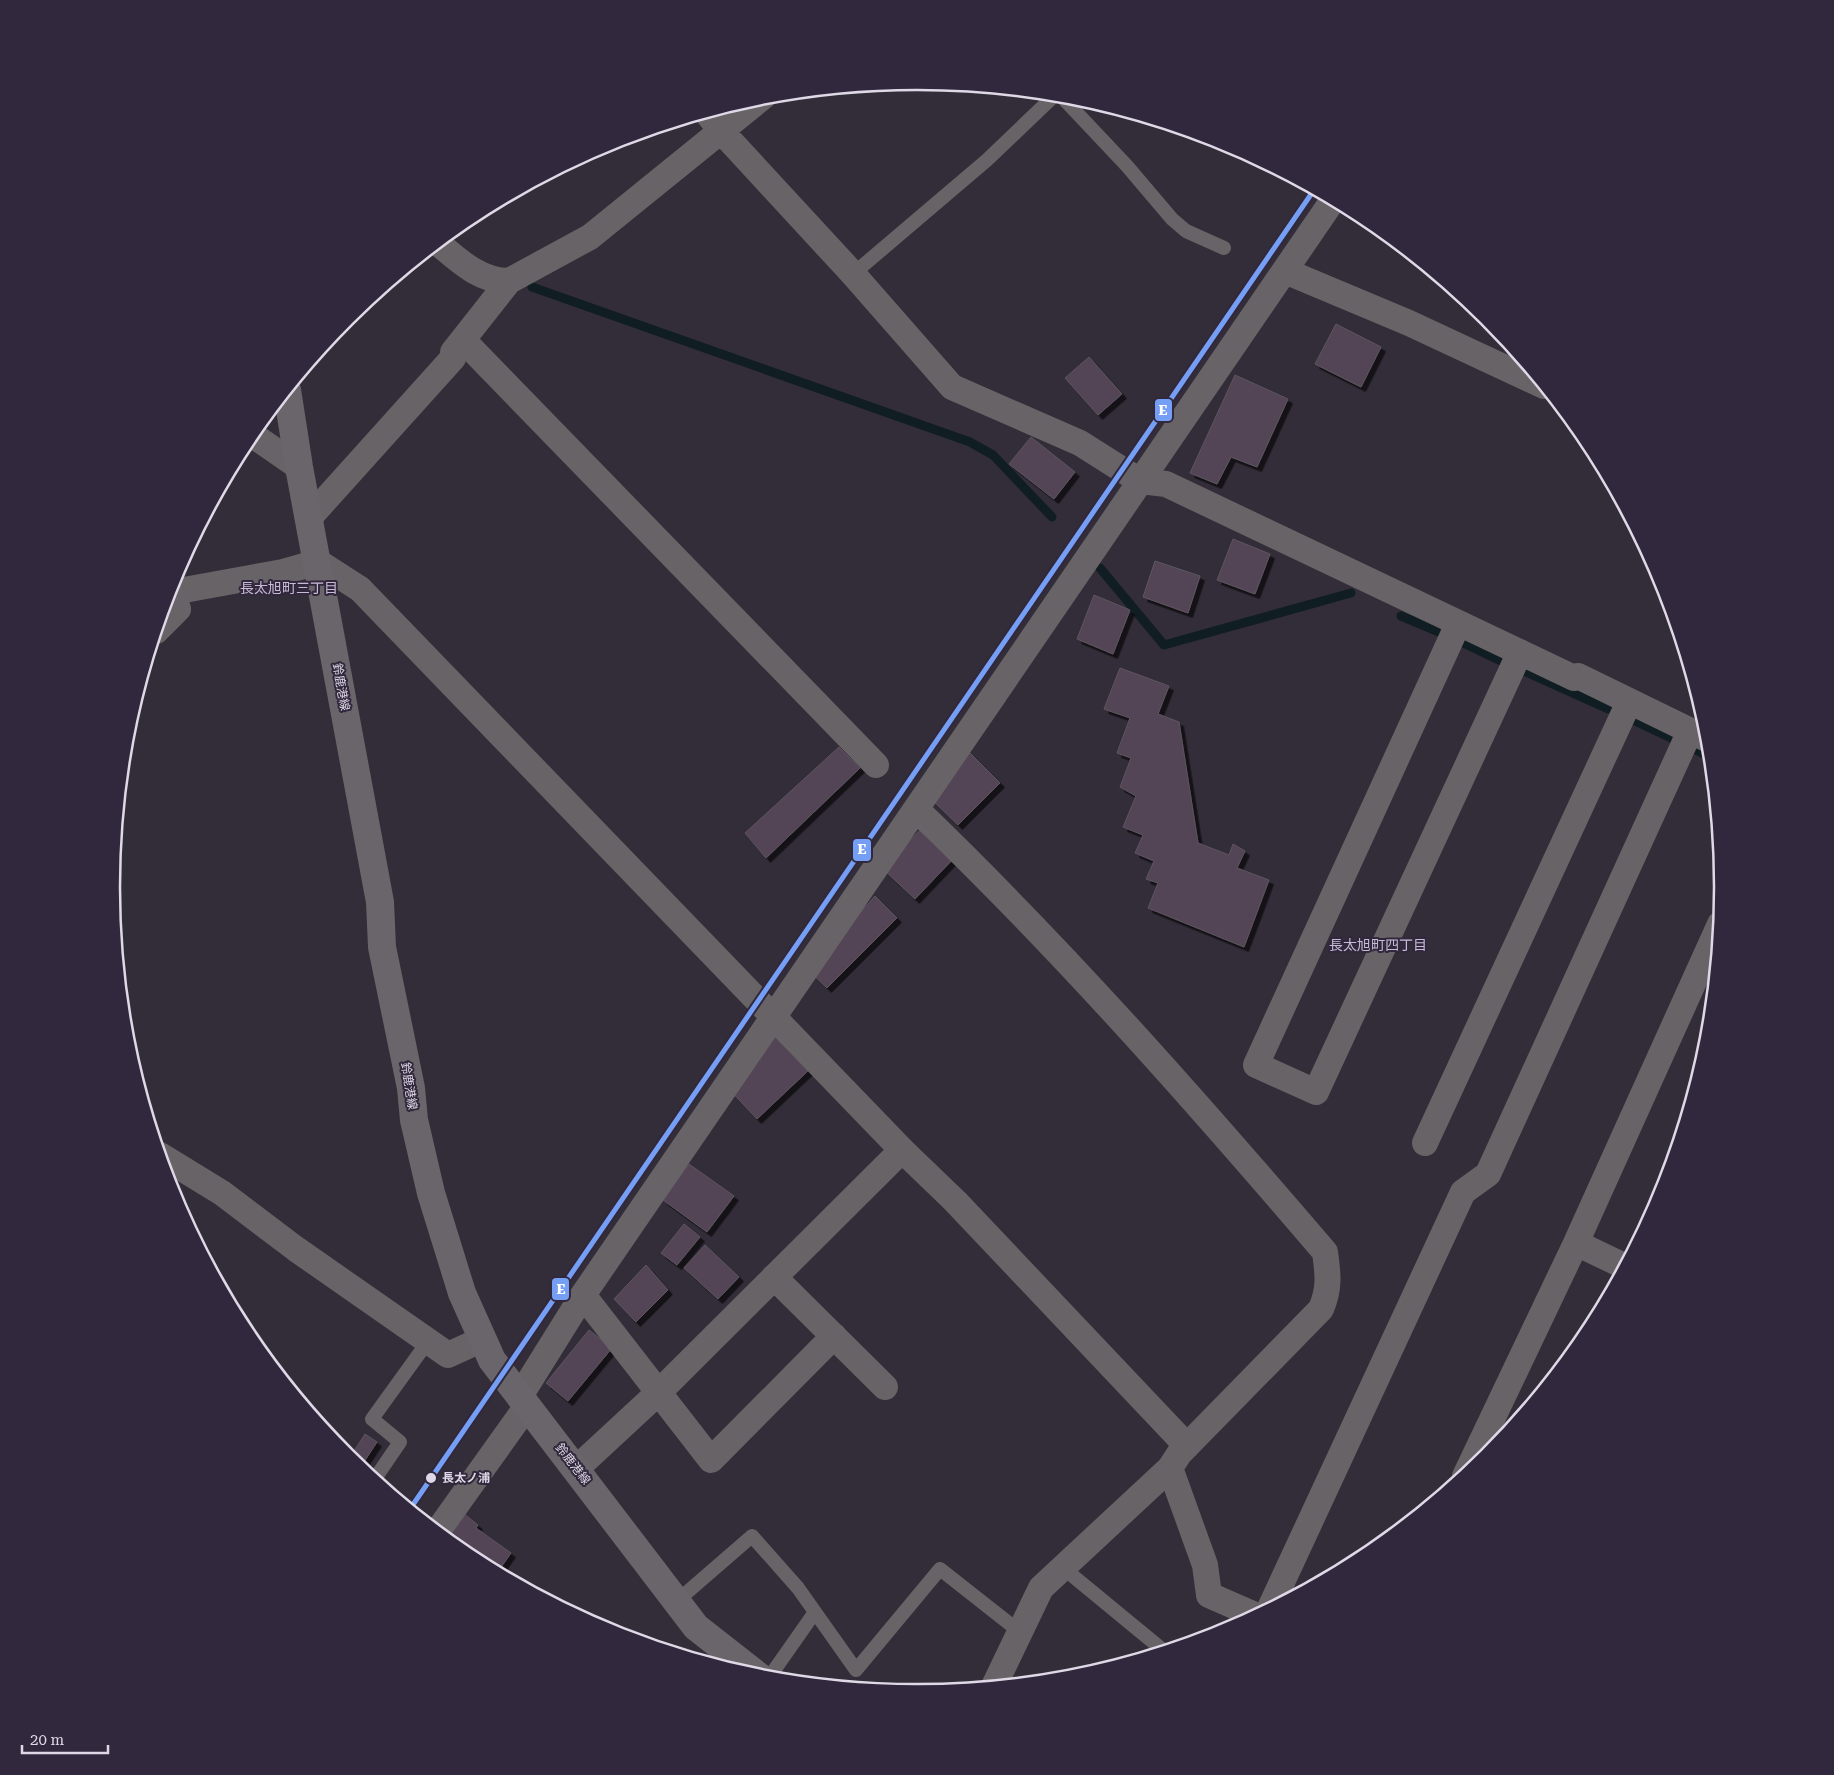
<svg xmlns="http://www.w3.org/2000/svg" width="1834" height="1775" viewBox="0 0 1834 1775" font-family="'Roboto Serif','Noto Sans JP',serif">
	<defs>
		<filter id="shadow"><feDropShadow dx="4.5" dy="4.5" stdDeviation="0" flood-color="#0009"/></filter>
	</defs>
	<rect width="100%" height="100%" fill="#322d38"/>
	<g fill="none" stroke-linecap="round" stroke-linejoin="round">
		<!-- stream -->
		<path stroke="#101e24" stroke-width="9" d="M532,287l438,155 23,13 59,62
			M1100,568l64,77 187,-52
			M1401,616l38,16
			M1463,643l38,18
			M1524,671l84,38
			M1635,721l38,18
			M1694,749l16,8"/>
	</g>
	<!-- building -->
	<path fill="#524454" stroke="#5d565f" filter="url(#shadow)" d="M1336,324l45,23 -20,40 -46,-23z
		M1089,357l33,37 -24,21 -33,-37z
		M1235,375l53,24 -31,68 -26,-10 -14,27 -27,-11z
		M1031,437l44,35 -21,27 -45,-35z
		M1233,539l37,15 -15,40 -38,-14z
		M1155,561l45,15 -12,37 -45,-16z
		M1094,595l36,15 -17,44 -36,-15z
		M1120,668l49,18 -11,28 21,8 19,121 31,12 4,-11 12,7 -8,17 32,12 -25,67 -96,-39 10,-25 -12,-4 8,-18 -19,-8 8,-18 -20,-8 13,-31 -16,-9 11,-29 -14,-5 13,-35 -26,-9z
		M839,747l21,21 -94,90 -21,-25z
		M970,753l30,30 -42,42 -30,-29z
		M922,828l32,30 -39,41 -32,-30z
		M875,896l22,22 -70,70 -18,-17z
		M772,1032l39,36 -54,51 -30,-32z
		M689,1164l45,32 -27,36 -44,-32z
		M684,1224l16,13 -23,28 -16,-12z
		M705,1245l34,32 -21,22 -34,-31z
		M646,1265l22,25 -32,32 -22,-23z
		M589,1330l23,18 -44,53 -22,-18z
		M365,1434l12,8 -17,26 -11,-9z
		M463,1513l15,12 -2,3 35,25 -14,20 -28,-15 -24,-20z"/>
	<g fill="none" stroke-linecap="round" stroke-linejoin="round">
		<!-- service -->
		<path stroke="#686366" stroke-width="14" d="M1060,95l67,71 45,53 14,12 38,17
			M853,274l134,-114 68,-65
			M374,1480l26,-38 -28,-23 57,-79
			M1062,1567l102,84
			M677,1601l75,-65 46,52 58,82 84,-101 80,63
			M768,1679l47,-67"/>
		<!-- minor -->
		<path stroke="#686366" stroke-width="26" d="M707,113l15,19 131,142 99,113 128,56 60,38 26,3 408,194 4,-2 131,64
			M438,243c21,18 42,38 71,38l81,-44 174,-141
			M1285,271l124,52 135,63
			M463,340l413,425
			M251,434l48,33
			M309,518l144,-160v-6l56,-71
			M1458,624l-202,441 60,27 204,-440
			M156,631l22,-22 -5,-17 110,-20 35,-10 42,27 542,561 53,51 232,245
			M916,809c145,139 278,290 409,443 3,22 5,36 -4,57l-142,145 -9,14 -129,120 -47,98
			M1425,1143l204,-441
			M160,1155l62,38 74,56 152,106 35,-16
			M1576,1243l48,23
			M774,1277l111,110
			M583,1295l128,165 123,-124
			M520,1396l63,-101 750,-1095
			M577,1468l82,-76 243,-242
			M1170,1468l35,97 4,30 48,21
			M1465,1476l111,-233 144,-319
			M437,1532l90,-126
			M1270,1608l193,-416 25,-18 202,-443"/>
		<!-- secondary -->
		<path stroke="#6a656a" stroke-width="28" d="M287,390l12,77 81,435 2,45 29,141 3,32 17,73 31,100 30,67 204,267 65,51"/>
		<!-- rail-1 casing -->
		<g stroke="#32283d" stroke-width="9">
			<path id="rail-1" d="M410,1509l904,-1319"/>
		</g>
		<!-- rail-1 -->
		<use href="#rail-1" stroke="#759ef5" stroke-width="5"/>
	</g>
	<!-- markers -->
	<circle fill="#dfd9e7" stroke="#32283d" stroke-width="2" cx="431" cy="1478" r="6"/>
	<g text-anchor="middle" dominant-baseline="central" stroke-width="4" stroke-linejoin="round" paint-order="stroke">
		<!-- street labels -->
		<g font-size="12" fill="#dfd9e7" stroke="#32283d">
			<text transform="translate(341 687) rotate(80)">鈴鹿港線</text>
			<text transform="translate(409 1086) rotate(81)">鈴鹿港線</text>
			<text transform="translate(573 1464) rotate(52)">鈴鹿港線</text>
		</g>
		<!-- stop labels -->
		<g font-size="12" font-weight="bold" fill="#dfd9e7" stroke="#32283d" text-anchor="start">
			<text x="442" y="1478">長太ノ浦</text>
		</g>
		<!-- neighbourhood labels -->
		<g font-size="14" fill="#c7bbd6" stroke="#32283d">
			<text x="289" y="588">長太旭町三丁目</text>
			<text x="1378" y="945">長太旭町四丁目</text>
		</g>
	</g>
	<!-- crop -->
	<path d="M0 0H1834V1775H0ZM120 887a797 797 0 1 1 1594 0a797 797 0 1 1-1594 0Z" fill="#32283d" fill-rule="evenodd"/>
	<path fill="none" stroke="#dfd9e7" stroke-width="2.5" d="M120 887a797 797 0 1 1 1594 0a797 797 0 1 1-1594 0Z"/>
	<g stroke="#32283d" stroke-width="2">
		<rect x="1154" y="398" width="19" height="24" rx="5" fill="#759ef5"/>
		<rect x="852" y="838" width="20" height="24" rx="5" fill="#759ef5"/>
		<rect x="551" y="1277" width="19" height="24" rx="5" fill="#759ef5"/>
	</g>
	<g font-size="14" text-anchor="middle" font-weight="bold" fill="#fff">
		<text x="1163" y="415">E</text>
		<text x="862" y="854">E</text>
		<text x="561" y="1294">E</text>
	</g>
	<!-- scale -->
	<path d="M22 1745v8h86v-8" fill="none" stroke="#dfd9e7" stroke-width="2.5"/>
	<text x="30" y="1745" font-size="15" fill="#dfd9e7" stroke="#32283d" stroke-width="4" paint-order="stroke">20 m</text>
</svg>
